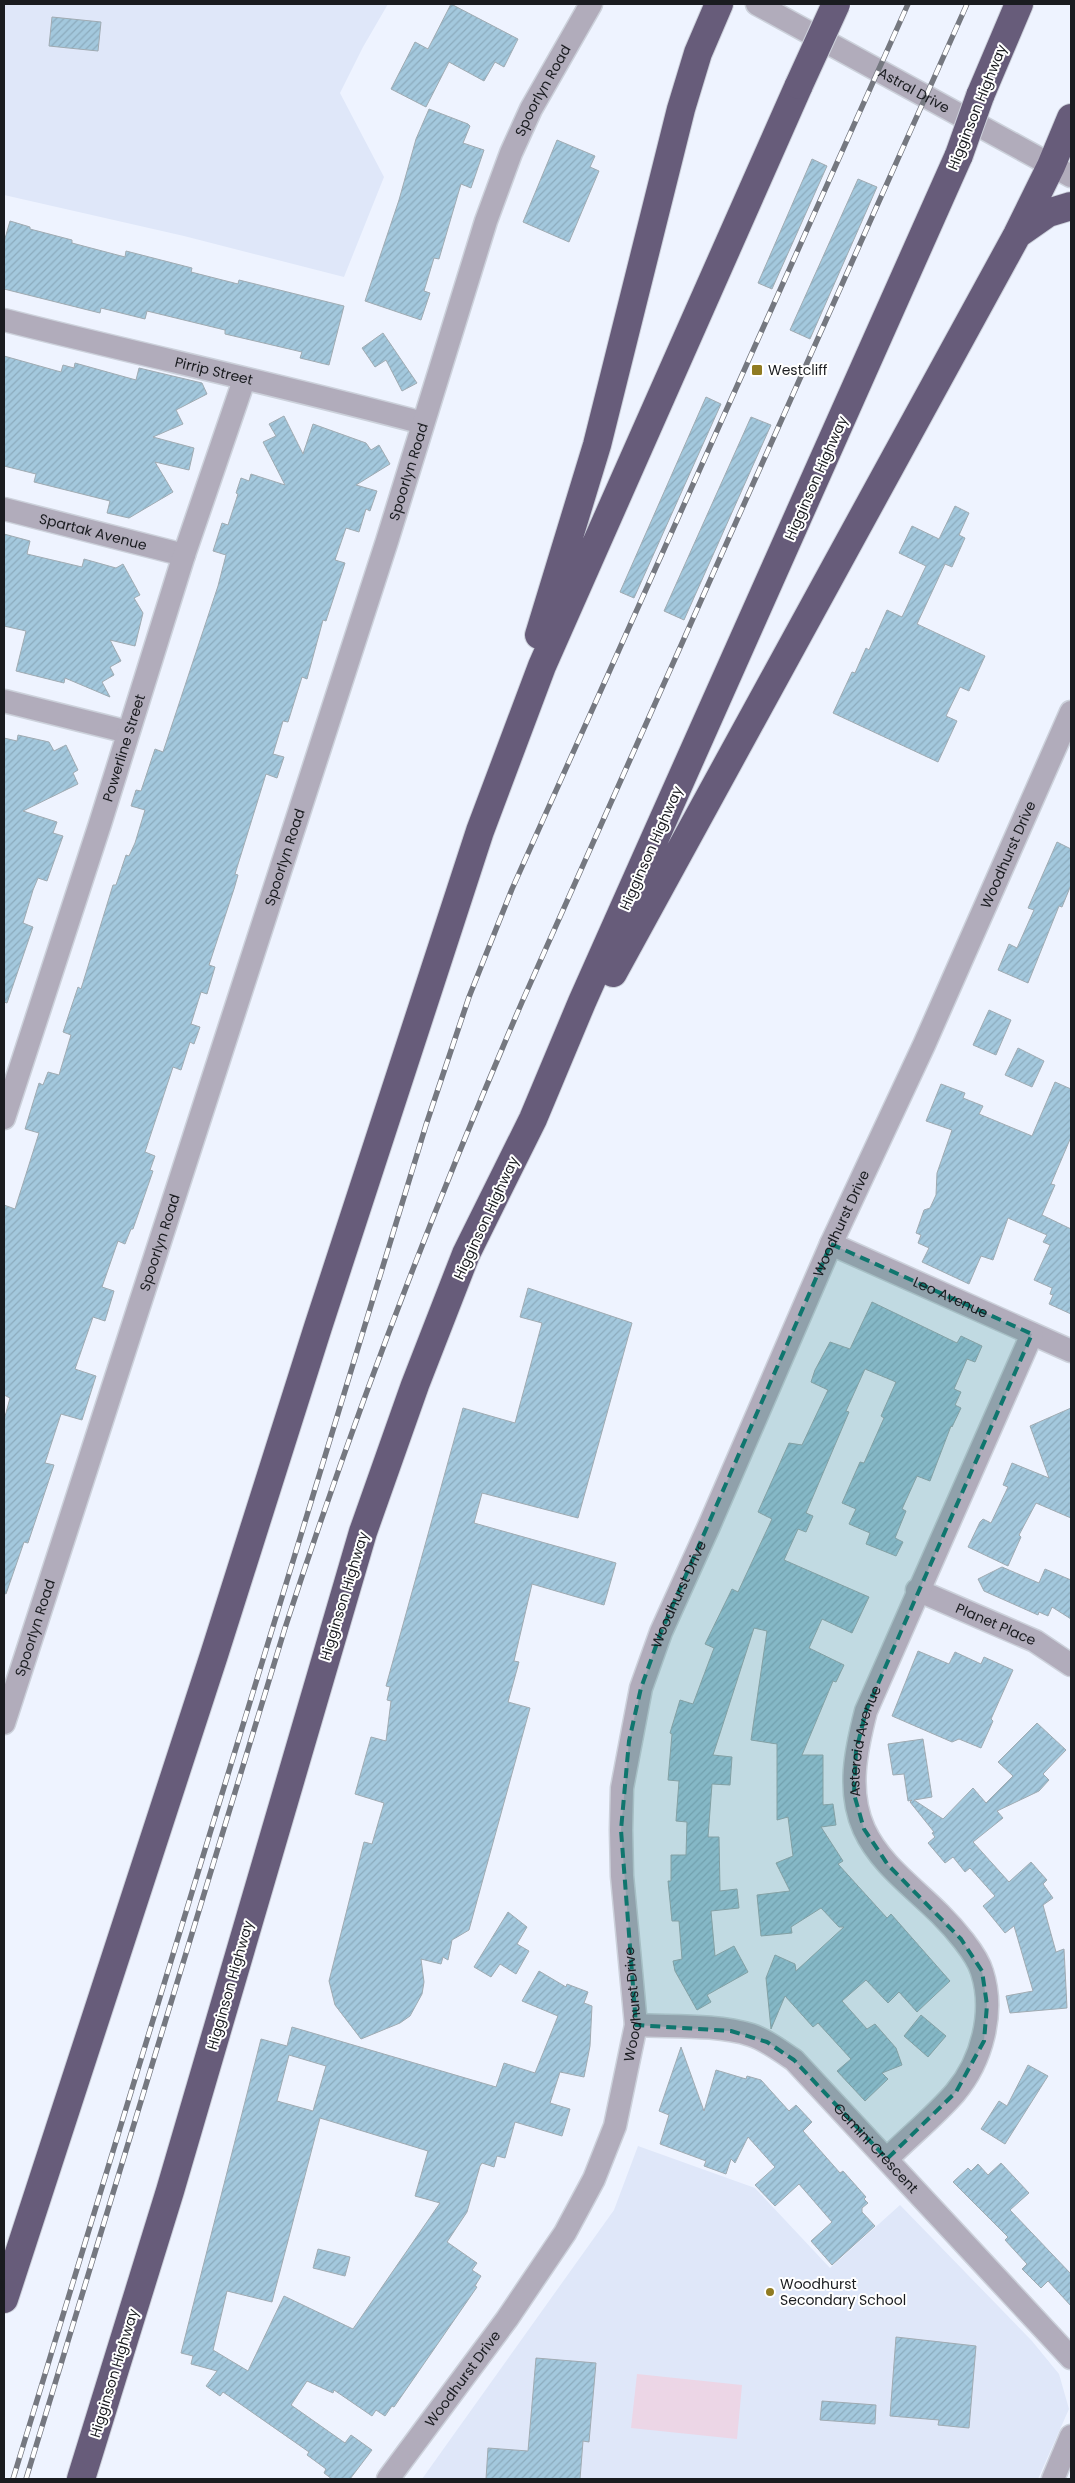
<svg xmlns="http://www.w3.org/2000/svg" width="1075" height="2483" viewBox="0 0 1075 2483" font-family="Poppins,sans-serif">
	<defs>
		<pattern id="building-hatch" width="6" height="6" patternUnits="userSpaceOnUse" patternTransform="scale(1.25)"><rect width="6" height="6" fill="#a3c8dd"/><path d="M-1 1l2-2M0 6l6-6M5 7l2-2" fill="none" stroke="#8cabbd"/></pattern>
	</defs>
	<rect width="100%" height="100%" fill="#eef3ff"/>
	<!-- built -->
	<path fill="#dfe7f9" d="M4,4h384l-25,43 -23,46 44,84 -40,100 -160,-41 -180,-41z
		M638,2146l117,42 75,80 70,-63 132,136 27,33 10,35 -31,70h-616l192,-269z"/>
	<!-- pitch -->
	<path fill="#ecd6e6" d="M637,2374l105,11 -5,54 -106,-11z"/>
	<!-- building -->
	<path fill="url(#building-hatch)" stroke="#a0abb2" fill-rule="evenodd" d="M451,4l67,35 -14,28 -9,-5 -11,19 -35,-19 -23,45 -35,-18 24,-47 13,7z
		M52,17l49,5 -3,29 -49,-5z
		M429,109l39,15 2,2 -7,17 21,7 -13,38 -10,-4 -22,75 -5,-1 -10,33 6,2 -9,27 -56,-19 34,-101 17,-61z
		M557,140l38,16 -5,11 9,4 -30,71 -46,-20z
		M812,159l15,7 -55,123 -14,-6z
		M858,179l19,8 -67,152 -20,-9z
		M10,221l20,6v2l42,11v3l53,14 1,-6 66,17 -1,4 47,12 1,-4 105,26 -15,59 -29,-7 2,-6 -77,-18v-4l-78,-19 -2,8 -44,-11 -1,5 -96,-24v-47z
		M383,333l34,50 -15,8 -16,-31 -11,7 -13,-19z
		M4,356l57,16 2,-7 11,3 1,-5 61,17 3,-12 63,15 5,11 -31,16 7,14 -30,13 41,11 -5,22 -34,-8 18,30 -44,26 -22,-5 3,-12 -76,-19 2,-8 -32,-8z
		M706,397l15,7 -87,194 -14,-6z
		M284,416l19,38 10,-30 53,19 5,7 8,-5 11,19 -34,21 21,6 -7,20 -4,-2 -7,23 -13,-4 -11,32 10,3 -19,58 -3,-1 -16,59 -5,-2 -14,45 -5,-1 -10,33 11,3 -7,21 -11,-4 -31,100 3,1 -4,14 -25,76 6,2 -8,27 -6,-2 -10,32 9,3 -6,17 -4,-2 -9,28 -8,-3 -28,85 10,4 -5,14 3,1 -20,58h-2l-6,15 -7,-3 -16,46 12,4 -9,30 -12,-4 -18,52 21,7 -14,44 -21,-6 -16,49 9,2 -26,78 -4,-1 -18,52 -2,-1v-173l6,-22 -6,-3v-190l11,4 24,-76 -14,-4 14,-46 4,2 5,-13 11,3 12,-40 -8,-3 15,-45 3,2 32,-104h3l10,-30 3,1 6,-13 10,-33 -14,-4 5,-16 5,1 14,-42 8,3 55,-166 8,-31 -13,-4 9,-28 6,2 10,-31 -2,-1 5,-15 8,3 2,-7 34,11 -22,-43 13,-6 -7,-12z
		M751,417l20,8 -87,195 -20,-9z
		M955,506l14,7 -10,22 6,3 -13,29 -7,-3 -28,60 68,32 -16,35 -9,-4 -14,29 11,5 -19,41 -105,-49 19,-41 3,1 11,-25 3,2 18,-40 15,7 24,-51 -27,-13 13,-27 27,13z
		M4,534l26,7 -3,13 55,13 2,-8 32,9 7,-4 17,31 -6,3 9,15 -8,33 -25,-6 11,21 -11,6 4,8 -12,7 8,15 -45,-19 -1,5 -48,-12 10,-40 -22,-5z
		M18,735l31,7 5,9 12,-6 12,25 -5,3 5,11 -55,27 34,11 -4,11 10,3 -16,45 -9,-3 -5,12 -10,33 10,4 -26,76 -3,-1v-264l13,3z
		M1057,842l14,7v36l-9,22 -3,-1 -31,77 -30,-13 11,-26 8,4 17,-38 -6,-2z
		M989,1010l22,10 -15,35 -23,-10z
		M1018,1048l26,13 -12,26 -27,-12z
		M1055,1082l16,7v48l-20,47 4,1 -13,30 29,14v85l-22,-10 4,-9 -3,-1 2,-6 -18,-8 16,-35 -7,-3 4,-7 -39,-17 -15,42 -12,-4 -12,28 -47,-22 7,-14 -11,-5 3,-8 -5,-2 8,-23 6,-2 6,-13 1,-22 15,-43 -26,-9 15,-37 24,9 -2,5 20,8 -4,8 53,22z
		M528,1288l104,35 -54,195 -96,-25 -8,30 142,40 -12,42 -72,-21 -18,77 5,1 -11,40 22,6 -61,222 -17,10 -4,20 -5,-3 -2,7 -20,-5 3,23 -2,12 -12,22 -10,7 -39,16 -26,-34 -6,-24 35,-139 8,2 12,-41 -29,-9 16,-57 15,4 5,-40 -4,-1 3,-13 -4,-1 77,-278 52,15 27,-100 -22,-6z
		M872,1302l85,41 4,-7 21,10 -7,16 -8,-3 -13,30 7,3 -6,13 6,3 -9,19 -1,-1 -21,55 -13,-5 -15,33 4,2 -11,27 8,4 -7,14 -30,-12 4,-11 -21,-9 7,-15 -14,-6 18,-41 4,1 20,-45 -3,-2 15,-34 -31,-13 -19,42 3,1 -43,101 7,3 -7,16 -8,-3 -14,31 85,37 -17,36 -30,-14 -13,29 35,17 -8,17 -3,-1 -31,74h21v50l10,-1 3,21 -15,2 22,34 -5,3 49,54 4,-4 59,67 -33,31 -18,-20 -11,11 -22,-23 -24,21 25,28 8,-5 21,24 6,17 -20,8 6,6 -23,22 -28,-30 14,-12 -33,-36 -5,4 -28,-31 -14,33 -5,-51 9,-23 20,9 1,7 48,-44h-5l-18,-19 -30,19 1,6 -31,3 -4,-41 33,-4 -14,-28 17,-7 -5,-39 -11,3v-76l-26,-4 16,-109 -13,-3 -41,127 19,2 -2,28 -18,-1 -4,53h11l1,54 17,-2 2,19 -28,3 4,45 19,-10 14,26 -41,23 4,7 -14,8 -22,-39 -2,-10 9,-2 -3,-38h-7l-4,-40h3v-26h15l1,-33 -11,-1 3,-40 -11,-1 4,-46 -2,-1 10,-33 13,4 21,-56 -9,-4 27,-55 6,3 34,-73 -14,-7 31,-69 13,2 26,-55 -17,-8 4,-12 15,-28 20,7z
		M1071,1408v110l-35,-15 -17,32 2,2 -13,29 -40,-19 12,-25 3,-3 8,4 17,-36 -5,-2 9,-22 37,15 -19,-52z
		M1002,1567l37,16 6,-14 26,11v39l-19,-12 -4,9 -9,-4 -1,3 -54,-24 -6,-12z
		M918,1651l31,13 6,-12 26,12 3,-7 29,13 -22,49 2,2 -12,27 -22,-9 -7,3 -60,-26z
		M1037,1723l29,27 -23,24 6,6 -10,11 -42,20 6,7 -30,24 36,40 22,-20 16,18 -4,4 10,14 -10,7 13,47 8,-3 3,59 -57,5 -4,-17 27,-5 -19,-65 -9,7 -22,-27 12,-10 -25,-28 -5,4 -12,-15 -8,6 -17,-20 7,-6 -3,-4 2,-1 -24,-30 2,-2 -4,1 -4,-27 -11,1 -5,-31 35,-5 9,58 -18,3 29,19 30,-31 13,15 27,-27 -15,-14z
		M508,1912l19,15 -10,17 12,7 -13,23 -16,-10 -9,13 -17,-10z
		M539,1971l27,16 1,-3 21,8 -4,11 8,3 -2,40 -6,31 -24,-5 -10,31 20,6 -8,27 -47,-14 -10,36 -8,-2 -3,11 -12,-4 -2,3 -13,46 -20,30 30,21 -5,7 9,6 -6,10 2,1 -83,120 -2,-1 -7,10 -9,-6 -4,6 -38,-26 -1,3 -26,-12 -16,24 54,38 6,-8 21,15 -22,29h-18l-8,-6 2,-4 -19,-14 2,-3 -86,-60 -3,4 -14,-10 11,-15 -26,-7 2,-8 -12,-3 80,-314 26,7 5,-19 204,60 8,-24 31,10 23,-57 -36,-15zM289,2055l37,11 -13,45 -36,-10zM320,2118l108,33 -13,45 25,7 -87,126 -69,-33 -36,75 -35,-21 14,-59 45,11z
		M921,2015l25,21 -18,21 -24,-21z
		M681,2047l23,64 12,-41 30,9 1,-3 14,4 28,31 7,-6 16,17 -9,9 37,42 3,-2 23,26 -2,2 4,4 -6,5v4l13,14 -43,39 -21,-24 21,-19 -33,-38 -24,22 -20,-21 20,-18 -27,-30 -13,26 -4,-4 -5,15 -22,-8 2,-5 -46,-17 9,-29 -10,-4z
		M1028,2065l20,11 -43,68 -24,-15 18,-28 8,5z
		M1001,2163l28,30 -19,17 61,64v32l-23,-25 -7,7 -19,-19 5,-5 -22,-24 3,-3 -55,-55 15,-14 3,3 7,-7 10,11z
		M318,2249l32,8 -5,19 -32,-8z
		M896,2337l80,9 -7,82 -31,-3 1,-5 -49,-4z
		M536,2358l60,5 -7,79 -6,-1 -3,38h-94l2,-31 40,3z
		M822,2401l54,4 -1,19 -55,-4z"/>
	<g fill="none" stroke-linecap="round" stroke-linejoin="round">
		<!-- minor casing -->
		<g stroke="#ccd1db" stroke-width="25">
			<g id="minor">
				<path id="s1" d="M757,4l314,172"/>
				<path id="s2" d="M4,320c139,35 280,66 419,103"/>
				<path id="s3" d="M4,509l180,46"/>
				<path d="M4,701l124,31"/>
				<path id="s4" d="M4,1118l96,-294 84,-269 60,-175"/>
				<path id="s5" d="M831,1244l240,107"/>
				<path id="s6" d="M917,1590l118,51 36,24"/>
				<path id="s7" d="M4,1723l383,-1182 99,-320 25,-68 20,-44 60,-105"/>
				<path id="s8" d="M636,2025c35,2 81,-1 115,10 16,5 29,16 43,25l277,298"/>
				<path id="s9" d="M887,2159c22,-22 48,-43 68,-66 27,-32 40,-81 27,-121 -5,-18 -29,-45 -42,-58 -27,-27 -60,-50 -76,-85 -17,-38 -8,-79 2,-118l166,-377"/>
				<path id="s10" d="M388,2479l119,-160 58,-86 29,-54 21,-53 21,-101 -14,-149 -1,-46 1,-42 19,-100 20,-56 48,-106 122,-282 93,-199 147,-333"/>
				<path d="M1053,2479l18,-43"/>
			</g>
		</g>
		<!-- highway casing -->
		<g stroke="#ccd1db" stroke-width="30">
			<path id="highway" d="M980,96l39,-92
				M1018,234l30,-21 23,-7
				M539,635l58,-190 84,-336 17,-56 21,-49
				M613,973l404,-738 34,-69 20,-48
				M4,2299l210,-644 104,-328 162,-496 62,-165 257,-581
				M81,2479l89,-288 193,-659 52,-147 51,-131 67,-135 49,-117 377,-847"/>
		</g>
		<!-- minor -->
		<use href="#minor" stroke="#b1acbb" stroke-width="22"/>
		<!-- highway -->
		<use href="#highway" stroke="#675c7a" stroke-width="28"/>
		<!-- rail casing -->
		<g stroke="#757880" stroke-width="5.5">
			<path id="rail" d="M13,2479l413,-1354 43,-128 43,-108 396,-885
				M26,2479l259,-851c69,-212 149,-421 237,-626l445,-998"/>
		</g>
		<!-- rail -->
		<use href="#rail" stroke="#fff" stroke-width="4" stroke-dasharray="11" stroke-linecap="butt"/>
		<!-- highway-bridge casing -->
		<g stroke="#ccd1db" stroke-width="30" stroke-linecap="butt">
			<path id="highway-bridge" d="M799,85l37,-81
				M959,155l21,-59"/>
		</g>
		<!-- highway-bridge -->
		<use href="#highway-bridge" stroke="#675c7a" stroke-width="28"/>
	</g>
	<!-- marked area -->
	<path fill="#0f766e" fill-opacity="0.2" stroke="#0f766e" stroke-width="4" stroke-dasharray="10 6" stroke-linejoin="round" d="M831,1244l201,90 -166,377 -10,40 -2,43 10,35 24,36 73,74 21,32 5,34 -3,36 -28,51 -69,67 -93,-99 -27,-18 -36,-11 -95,-6 -15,-195 8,-89 12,-53 20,-56z"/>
	<!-- markers -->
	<g fill="#907b22" stroke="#fff" stroke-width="2">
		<rect x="751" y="364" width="12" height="12" rx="2.5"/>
		<circle cx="770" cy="2292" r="5"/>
	</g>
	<g text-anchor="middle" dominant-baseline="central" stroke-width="4" stroke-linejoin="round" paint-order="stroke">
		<!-- street labels -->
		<g font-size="14" fill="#1a1c20" stroke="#fff">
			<text stroke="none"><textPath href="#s7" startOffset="1720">Spoorlyn Road</textPath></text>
			<text stroke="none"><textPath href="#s1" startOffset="179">Astral Drive</textPath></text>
			<text transform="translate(977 107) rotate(-68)">Higginson Highway</text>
			<text stroke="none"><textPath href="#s2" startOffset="216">Pirrip Street</textPath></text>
			<text stroke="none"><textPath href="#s7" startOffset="1315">Spoorlyn Road</textPath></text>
			<text transform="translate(816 478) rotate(-66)">Higginson Highway</text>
			<text stroke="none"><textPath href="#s3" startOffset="92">Spartak Avenue</textPath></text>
			<text stroke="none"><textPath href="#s4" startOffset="389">Powerline Street</textPath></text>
			<text transform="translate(651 848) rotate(-66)">Higginson Highway</text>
			<text stroke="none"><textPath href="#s10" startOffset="1775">Woodhurst Drive</textPath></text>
			<text stroke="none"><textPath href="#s7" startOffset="910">Spoorlyn Road</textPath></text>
			<text transform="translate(486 1218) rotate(-65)">Higginson Highway</text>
			<text stroke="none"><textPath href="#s10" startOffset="1370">Woodhurst Drive</textPath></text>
			<text stroke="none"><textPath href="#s7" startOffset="505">Spoorlyn Road</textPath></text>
			<text stroke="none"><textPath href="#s5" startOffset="131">Leo Avenue</textPath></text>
			<text stroke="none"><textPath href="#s10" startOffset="965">Woodhurst Drive</textPath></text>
			<text transform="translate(344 1596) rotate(-73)">Higginson Highway</text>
			<text stroke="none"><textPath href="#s6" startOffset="86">Planet Place</textPath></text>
			<text stroke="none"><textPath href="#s7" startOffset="100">Spoorlyn Road</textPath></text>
			<text stroke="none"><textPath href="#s9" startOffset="501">Asteroid Avenue</textPath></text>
			<text transform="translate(230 1985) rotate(-74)">Higginson Highway</text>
			<text stroke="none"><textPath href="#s10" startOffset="545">Woodhurst Drive</textPath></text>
			<text stroke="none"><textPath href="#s8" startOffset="286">Gemini Crescent</textPath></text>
			<text transform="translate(114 2373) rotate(-73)">Higginson Highway</text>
			<text stroke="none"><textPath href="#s10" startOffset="125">Woodhurst Drive</textPath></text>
		</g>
		<!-- poi labels -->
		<g font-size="14" fill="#1a1c20" stroke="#fff" text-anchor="start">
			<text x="768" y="370">Westcliff</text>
			<text x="780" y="2284">Woodhurst<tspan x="780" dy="16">Secondary School</tspan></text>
		</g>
	</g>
	<!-- border -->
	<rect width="1075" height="2483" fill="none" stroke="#1a1c20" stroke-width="10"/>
</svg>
